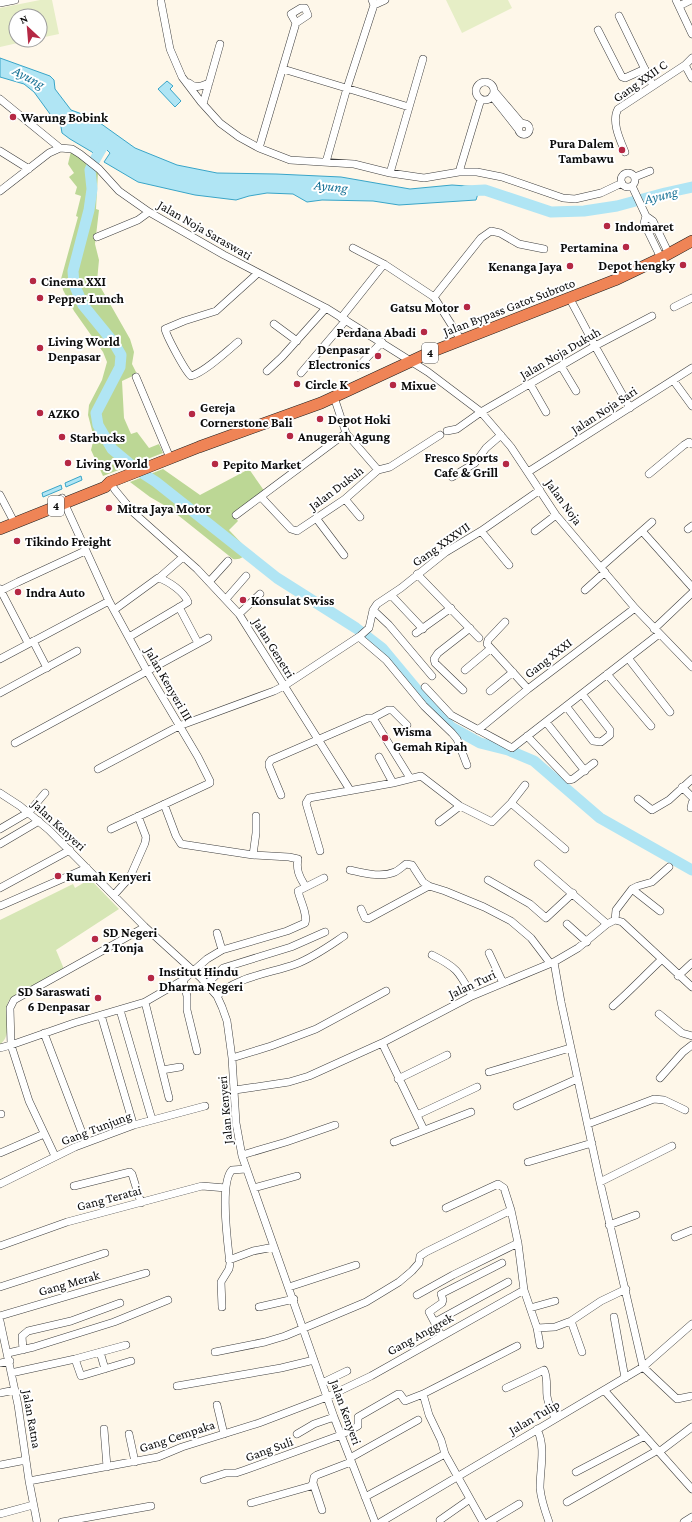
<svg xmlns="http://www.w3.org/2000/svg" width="692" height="1522" viewBox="0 0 692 1522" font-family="'Crimson Pro',serif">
	<rect width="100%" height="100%" fill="#fef7e9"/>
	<!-- green -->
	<path fill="#d6e6b5" d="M90,879l29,30 -63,41 8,19 -55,31 -2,5c0,11 4,33 -7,39v-124l73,-36 2,4z"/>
	<!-- forest -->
	<path fill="#bcd795" d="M71,151l27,21 -2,37 3,1 -4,34 4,16 -2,21 33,58 4,13 -2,12 5,10 -15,7 2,37 7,16 6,-2 12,16 10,-4 4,9 -60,23 -12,-26 3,-12 -6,-23 1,-10 13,-25 5,-18 -4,-10 -29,-41 -11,-21 -2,-11 17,-62 -2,-1 5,-20 -6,-2 2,-7 -8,-10 5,-4 -6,-9z
		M163,469l37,26 49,-26 16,23 -32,23 5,6 -9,9 20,21c-5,6 -9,9 -16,8l-64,-51 -19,-11 -20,-15z"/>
	<!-- pitch -->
	<path fill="#e6eec6" d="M40,0h12l7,34 -19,4v-22h-24v24h15l-31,7v-39z
		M446,0h62l4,8 -50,25z"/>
	<!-- water -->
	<path fill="#b0e5f4" stroke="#39a5c8" d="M0,58l50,18 4,4 1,9 16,21 22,8 42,30 42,17 40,8 59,1 65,3 69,12 42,-4 28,2 -4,13 -77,5 -26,-4 -51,-1 -15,2 -14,-8 -26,-1 -18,3 -13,4 -41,-5 -57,-13 -34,-20 6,-9 -4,-4 -7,10 -7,-7 -22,-13 -8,-6 -1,-6 -11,-13 -16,-22 -10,-8 -24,-7z
		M167,81l6,5 -3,3 11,12 -6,6 -17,-18z
		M81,476l1,4 -16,7 -1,-4z
		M61,485l1,4 -19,8 -1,-4z"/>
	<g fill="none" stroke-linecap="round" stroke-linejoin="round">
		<!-- river -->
		<path stroke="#b0e5f4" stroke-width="11" d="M104,144l-11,19 -3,7 2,19 -3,21 -16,61 1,13 9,21 31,38 7,12 -1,12 -24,46 2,12 14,24 24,20 20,13 121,96 79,50 26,20 50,60 19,19 29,16 28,7 26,11 66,57 92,52
			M465,191l20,-1 66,22 33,-1 33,-5 48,-13 27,-6"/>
		<!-- minor casing -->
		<g stroke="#3e3e3e" stroke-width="8">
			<path id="minor" d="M372,0l2,5 11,-5
				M676,0l16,34
				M161,2l9,47 12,28 19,25 19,21 19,14 20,11 31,12 64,4 36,9 34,5 35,-6h18l25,5 61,21 12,1 26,-6 21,-10
				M0,3l15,-3
				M679,6l12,-6
				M619,16l34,70
				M598,30l24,47 3,1 20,-9
				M685,65l7,13
				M283,69l126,38
				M476 91a9 9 0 1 1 18 0a9 9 0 1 1-18 0Z
				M189,83c7,6 12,3 20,0
				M494,91l28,33
				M492,96l26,33
				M0,99l60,49
				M203,104l17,-60
				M518.5 129a5.5 5.5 0 1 1 11 0a5.5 5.5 0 1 1-11 0Z
				M259,148l37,-125 12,-8 -3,-7h-4l-10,6 5,9
				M0,151l29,18
				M625,152c-5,-12 -14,-31 -7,-43l67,-44 7,-7
				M326,162l21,-74 27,-83
				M459,172l22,-73
				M390,173l33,-114
				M621 180a7 7 0 1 1 14 0a7 7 0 1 1-14 0Z
				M635,177l15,-6
				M632,186l14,30
				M0,191l49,-38 11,-5 12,1 8,5 19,15 20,22 30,21 75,43 102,53 102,64 53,40 30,35 45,68 79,93 57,59
				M97,237l41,-17 11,-8
				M353,248l31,16 50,33 27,43
				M661,258l-17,-35 2,-7 7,5 16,33
				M434,297l47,-59 10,-7 9,2 19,11 25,5
				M570,299l25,47 35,62
				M674,307l18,-9
				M341,318l43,-54
				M274,324l23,17
				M238,342c-11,9 -33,30 -47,34 -6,-5 -24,-39 -26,-47l19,-8 32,-10 42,-38
				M561,366l15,25
				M358,367l24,-25
				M267,371l15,-14 44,-49
				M301,373l45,-53
				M136,377l34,81
				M673,380l19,26
				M530,384l16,28
				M334,397l12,36 32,37
				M447,431l10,-2 24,-17 114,-66 57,-30
				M528,472l164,-104
				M649,474l35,-29 5,-3 3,2
				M452,477l23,-14 11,-15 15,-13
				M110,482l5,8 19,23 63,56 42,45 111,176
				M0,495l12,23
				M261,497l30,32 6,2 48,-32 33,-29 12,-3 50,-32
				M62,498l47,103 38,70 51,86 12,24v2l-99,46
				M345,499l15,18
				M236,515l110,-82
				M316,518l28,37
				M688,529l4,-3
				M481,531l28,34
				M535,531l21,-16
				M642,531l50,56
				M601,567l51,-45
				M417,574l62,64
				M159,578l24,-21
				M209,582l19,-21
				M0,589l28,54
				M585,590l20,-18
				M0,591l18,-9 67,-31
				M391,595l32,34
				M226,599l20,-23
				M179,607l19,36
				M114,610l44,-32c11,3 26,14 30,24l-59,35
				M373,610l16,15 43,51
				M239,614l21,-20
				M505,622l-17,18 -1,4 41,45
				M654,629l38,-36
				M416,633l35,-25
				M359,637l27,23 38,46 28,27 5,6 10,26
				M33,641l14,27
				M628,658l42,54
				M0,659l109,-58
				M465,670l25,-21
				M607,674l44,52
				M425,687l26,28 61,33 147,-114
				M463,690l-28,-27 -1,-4 4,-6 32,-25
				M490,691l23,-19
				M0,693l77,-42
				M566,706l27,35 8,1 9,-7v-5l-28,-36
				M373,718l37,60
				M373,718l15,-8h4l15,15
				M546,722l39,49
				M478,730l50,-41 107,-81
				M527,736l42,44 4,-1 21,-16
				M15,743l193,-105
				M379,757l14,26
				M98,769l81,-43 95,-35 10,-5 76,-50 9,-8 4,-18 4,-6 24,-16 45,-36 35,-21 59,-41
				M682,787l10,10
				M0,793l20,13 29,24 96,97 56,51 16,18 5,11 5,14 5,37 4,65 6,33 92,261 41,105
				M281,795l-12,-29v-3l2,-3 97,-42h5
				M638,799l14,11 17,-10 23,-21
				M511,803l54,46
				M164,804l12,32 5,8 72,11 36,2 9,2c-2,10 1,17 6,25
				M691,808l1,-5
				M439,822l21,-16
				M0,829l29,-17 16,-19
				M0,844l39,-23
				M320,851l-14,-48 3,-5 84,-15 28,-7 39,30 32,16 19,-19 14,-18
				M253,855l3,-22v-17
				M538,864l69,60
				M350,870c14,3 31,8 45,2 4,-2 7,-5 11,-8l6,1 11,17 6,4 16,5 39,16 27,14 20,17 19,25
				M488,880l42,24 16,14 27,-25
				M0,888l70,-38
				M632,889l28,22
				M114,895l16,-18 15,-34 1,-6 -8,-21
				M0,906l87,-38
				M361,909l4,9 3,1 61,-33
				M615,920l1,-10 16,-21 6,-3 14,-4 17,-15
				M567,924l20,18
				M217,933l5,17
				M489,953l14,30
				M432,955c26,13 27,17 40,41
				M554,962l7,40 39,180 43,185 34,32 15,-3
				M678,976l14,-13
				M183,980l4,16v14l10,41
				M207,984l16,-16 68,-21 34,-15
				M217,996c18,-19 55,-23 79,-32 18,-7 33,-18 48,-28
				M145,1002l24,96
				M613,1006c17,-15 32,-31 48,-46
				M120,1010l31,106
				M659,1014l23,19 10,3
				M101,1015l31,105
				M44,1033l40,105
				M382,1043l42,87
				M0,1048l11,-3 -1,-37 4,-8 131,-73
				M232,1058l39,-12 45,-17 70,-38
				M162,1070l18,-3
				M489,1072l81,-24
				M660,1078l23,-26 9,-7
				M398,1079l49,-24
				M235,1090l54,-8 20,-6 73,-33 90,-47 82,-34 24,-14 29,-24 8,-4 7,2 70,65
				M517,1106l60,-27
				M0,1114h1
				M417,1115l60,-28
				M588,1124l66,-25 10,1 21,10
				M394,1142l77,-30
				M0,1153l44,-19
				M242,1155l44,-13 49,-17
				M55,1156l-26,-55 -18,-56 63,-22 71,-21 38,-22 24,-21 15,-9 65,-19 18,-8c3,-8 -5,-23 -7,-32l26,-13
				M528,1162l64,-19
				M600,1182l72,-36
				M0,1184l75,-37 59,-22 71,-19
				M74,1186l56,-14 2,2 9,29
				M254,1188l43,-12
				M446,1208l52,-24 6,4 7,22 7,33 6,47 13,38 3,17
				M609,1225l27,-10
				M675,1237l17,-7
				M0,1246l67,-24 135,-36 24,2
				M229,1260l24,-9 21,-4
				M0,1287l105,-34
				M289,1287l67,-22
				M417,1295l36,-20 65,-32
				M222,1307l-1,-25 8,-13 1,-5c-2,-19 -11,-81 2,-94l14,-1
				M259,1307l35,-8
				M530,1308l25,-7
				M0,1316l146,-43
				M614,1317l11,61
				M0,1321l18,84 11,76 8,41
				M571,1321l11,31
				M435,1322l73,-40
				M537,1328l18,-1 16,-6 30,-20 25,-12
				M441,1335l-12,-23 13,-9 1,-3 -2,-6 61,-31
				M23,1350l-1,-14 6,-5 43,-10 49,-18
				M100,1352l5,17
				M215,1352l50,-10 20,-6 81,-34 33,-20 13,-11 7,-8 1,-7 6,-4 85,-42
				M8,1353l26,-6 80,-25 54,-22
				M75,1359l6,17 50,-15
				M0,1363l10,-2
				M11,1373l64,-14 51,-14
				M322,1383l25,-12
				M177,1386l104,-18 33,-8
				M506,1388l38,-18c4,7 2,18 3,26 1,8 5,15 8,22
				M604,1390l88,99
				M0,1393l15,-3
				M217,1405l7,29
				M104,1429l3,38
				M537,1429c9,18 3,39 3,59 1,12 5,23 9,34
				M129,1434l6,28
				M297,1434l17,-10 20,-7
				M659,1452l33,-25
				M350,1458l68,-38
				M0,1465l26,-5
				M576,1472l69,-36
				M204,1480l22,-7h10l9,-3 96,-35 17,-9v-9l40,-23h2l5,7 18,-7
				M29,1481l129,-24 24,-10 77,-24 68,-26 44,-21 153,-86
				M313,1483l9,27
				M365,1497l80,-43
				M567,1502l91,-52
				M251,1503l60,-17 2,-3 1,-6 3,-2 34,-13
				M0,1514l33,-9
				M440,1520l30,-21
				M62,1522l89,-16
				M381,1522l262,-155 49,-43
				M483,1522l-38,-68 -4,-14 -12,-25 -6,-21 94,-48
				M489,1522l30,-18
				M684,1522l8,-5"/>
		</g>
		<!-- highway casing -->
		<g stroke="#1c1c1c" stroke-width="12">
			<path id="highway" d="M0,529l105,-42 5,-5 8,-3 81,-32 122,-44 110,-51 184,-72 46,-22 31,-17"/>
		</g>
		<!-- minor -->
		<use href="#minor" stroke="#fff" stroke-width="7"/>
		<!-- highway -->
		<use href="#highway" stroke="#ef8456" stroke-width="11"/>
	</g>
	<!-- markers -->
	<g fill="#b52844" stroke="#fff" stroke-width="1.5">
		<circle cx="13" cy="117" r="4"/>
		<circle cx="622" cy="150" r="4"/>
		<circle cx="607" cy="226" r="4"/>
		<circle cx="626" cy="247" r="4"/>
		<circle cx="683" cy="265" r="4"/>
		<circle cx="570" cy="266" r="4"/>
		<circle cx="33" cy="281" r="4"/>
		<circle cx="40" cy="298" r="4"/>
		<circle cx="467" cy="307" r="4"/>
		<circle cx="424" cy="332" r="4"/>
		<circle cx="40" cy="348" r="4"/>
		<circle cx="378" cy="356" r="4"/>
		<circle cx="297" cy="384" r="4"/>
		<circle cx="393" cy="385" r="4"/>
		<circle cx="40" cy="413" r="4"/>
		<circle cx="192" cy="414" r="4"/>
		<circle cx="320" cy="419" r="4"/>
		<circle cx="290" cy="436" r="4"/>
		<circle cx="62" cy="437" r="4"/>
		<circle cx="68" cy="463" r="4"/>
		<circle cx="215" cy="464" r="4"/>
		<circle cx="506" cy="464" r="4"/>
		<circle cx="109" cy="508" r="4"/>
		<circle cx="17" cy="541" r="4"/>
		<circle cx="18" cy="592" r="4"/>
		<circle cx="243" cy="600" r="4"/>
		<circle cx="385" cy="738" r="4"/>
		<circle cx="58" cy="876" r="4"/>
		<circle cx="95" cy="939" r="4"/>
		<circle cx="151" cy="978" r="4"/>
		<circle cx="98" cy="998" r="4"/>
	</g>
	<g text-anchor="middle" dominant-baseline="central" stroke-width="4" stroke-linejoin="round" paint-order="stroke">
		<!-- shield labels -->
		<g fill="#fff" stroke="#545454" stroke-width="1">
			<rect x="422" y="343" width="16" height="20" rx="3"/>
			<rect x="48" y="496" width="16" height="20" rx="3"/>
		</g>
		<g font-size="12" font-weight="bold" fill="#0b0b0b">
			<text x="430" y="353">4</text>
			<text x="56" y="506">4</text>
		</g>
		<!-- street labels -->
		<g font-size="13" fill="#0b0b0b" stroke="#fff">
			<text transform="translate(640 81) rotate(-35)">Gang XXII C</text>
			<text transform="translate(205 230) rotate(30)">Jalan Noja Saraswati</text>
			<text transform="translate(509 307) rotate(-21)">Jalan Bypass Gatot Subroto</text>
			<text transform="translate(560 353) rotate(-30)">Jalan Noja Dukuh</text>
			<text transform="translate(604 410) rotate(-33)">Jalan Noja Sari</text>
			<text transform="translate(336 488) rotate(-37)">Jalan Dukuh</text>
			<text transform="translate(564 502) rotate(54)">Jalan Noja</text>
			<text transform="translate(441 544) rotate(-35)">Gang XXXVII</text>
			<text transform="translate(274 648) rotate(58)">Jalan Genetri</text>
			<text transform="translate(548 658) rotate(-38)">Gang XXXI</text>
			<text transform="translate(169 684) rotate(60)">Jalan Kenyeri III</text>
			<text transform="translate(59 825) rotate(43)">Jalan Kenyeri</text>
			<text transform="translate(472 984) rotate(-25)">Jalan Turi</text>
			<text transform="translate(225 1110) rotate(-95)">Jalan Kenyeri</text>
			<text transform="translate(96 1128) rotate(-21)">Gang Tunjung</text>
			<text transform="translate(109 1198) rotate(-15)">Gang Teratai</text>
			<text transform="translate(69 1283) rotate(-16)">Gang Merak</text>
			<text transform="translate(420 1334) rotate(-29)">Gang Anggrek</text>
			<text transform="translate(346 1412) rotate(70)">Jalan Kenyeri</text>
			<text transform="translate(534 1417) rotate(-30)">Jalan Tulip</text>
			<text transform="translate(32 1419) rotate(80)">Jalan Ratna</text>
			<text transform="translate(177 1436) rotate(-18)">Gang Cempaka</text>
			<text transform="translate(269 1449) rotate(-20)">Gang Suli</text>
		</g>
		<!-- poi labels -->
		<g font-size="13" font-weight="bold" fill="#0b0b0b" stroke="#fff" text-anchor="start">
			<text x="21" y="117">Warung Bobink</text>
			<text x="614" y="143" text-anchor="end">Pura Dalem<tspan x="614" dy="15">Tambawu</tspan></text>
			<text x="615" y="226">Indomaret</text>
			<text x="618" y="247" text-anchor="end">Pertamina</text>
			<text x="675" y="265" text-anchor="end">Depot hengky</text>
			<text x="562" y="266" text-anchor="end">Kenanga Jaya</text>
			<text x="41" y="281">Cinema XXI</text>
			<text x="48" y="298">Pepper Lunch</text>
			<text x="459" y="307" text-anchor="end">Gatsu Motor</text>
			<text x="416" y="332" text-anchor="end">Perdana Abadi</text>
			<text x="48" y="341">Living World<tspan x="48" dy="15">Denpasar</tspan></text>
			<text x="370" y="349" text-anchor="end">Denpasar<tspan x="370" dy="15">Electronics</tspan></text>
			<text x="305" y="384">Circle K</text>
			<text x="401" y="385">Mixue</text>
			<text x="200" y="407">Gereja<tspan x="200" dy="15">Cornerstone Bali</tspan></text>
			<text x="48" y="413">AZKO</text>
			<text x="328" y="419">Depot Hoki</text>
			<text x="298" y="436">Anugerah Agung</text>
			<text x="70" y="437">Starbucks</text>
			<text x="498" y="457" text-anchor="end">Fresco Sports<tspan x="498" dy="15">Cafe &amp; Grill</tspan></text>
			<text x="76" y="463">Living World</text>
			<text x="223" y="464">Pepito Market</text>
			<text x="117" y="508">Mitra Jaya Motor</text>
			<text x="25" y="541">Tikindo Freight</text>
			<text x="26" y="592">Indra Auto</text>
			<text x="251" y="600">Konsulat Swiss</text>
			<text x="393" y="731">Wisma<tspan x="393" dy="15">Gemah Ripah</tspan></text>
			<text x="66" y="876">Rumah Kenyeri</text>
			<text x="103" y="932">SD Negeri<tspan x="103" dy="15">2 Tonja</tspan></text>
			<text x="159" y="971">Institut Hindu<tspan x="159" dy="15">Dharma Negeri</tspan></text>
			<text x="90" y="991" text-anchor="end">SD Saraswati<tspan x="90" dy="15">6 Denpasar</tspan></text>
		</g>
		<!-- water labels -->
		<g font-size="14" font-style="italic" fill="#197397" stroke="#fff">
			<text transform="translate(29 77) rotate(28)">Ayung</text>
			<text transform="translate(331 186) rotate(6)">Ayung</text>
			<text transform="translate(661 195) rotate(-14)">Ayung</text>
		</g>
	</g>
	<!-- north arrow -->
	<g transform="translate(28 28) rotate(334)"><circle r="19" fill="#ffffff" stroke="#9d9d9d"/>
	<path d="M0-3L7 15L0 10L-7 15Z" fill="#b52844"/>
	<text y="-6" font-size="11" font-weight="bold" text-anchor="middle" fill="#0b0b0b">N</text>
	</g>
</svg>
